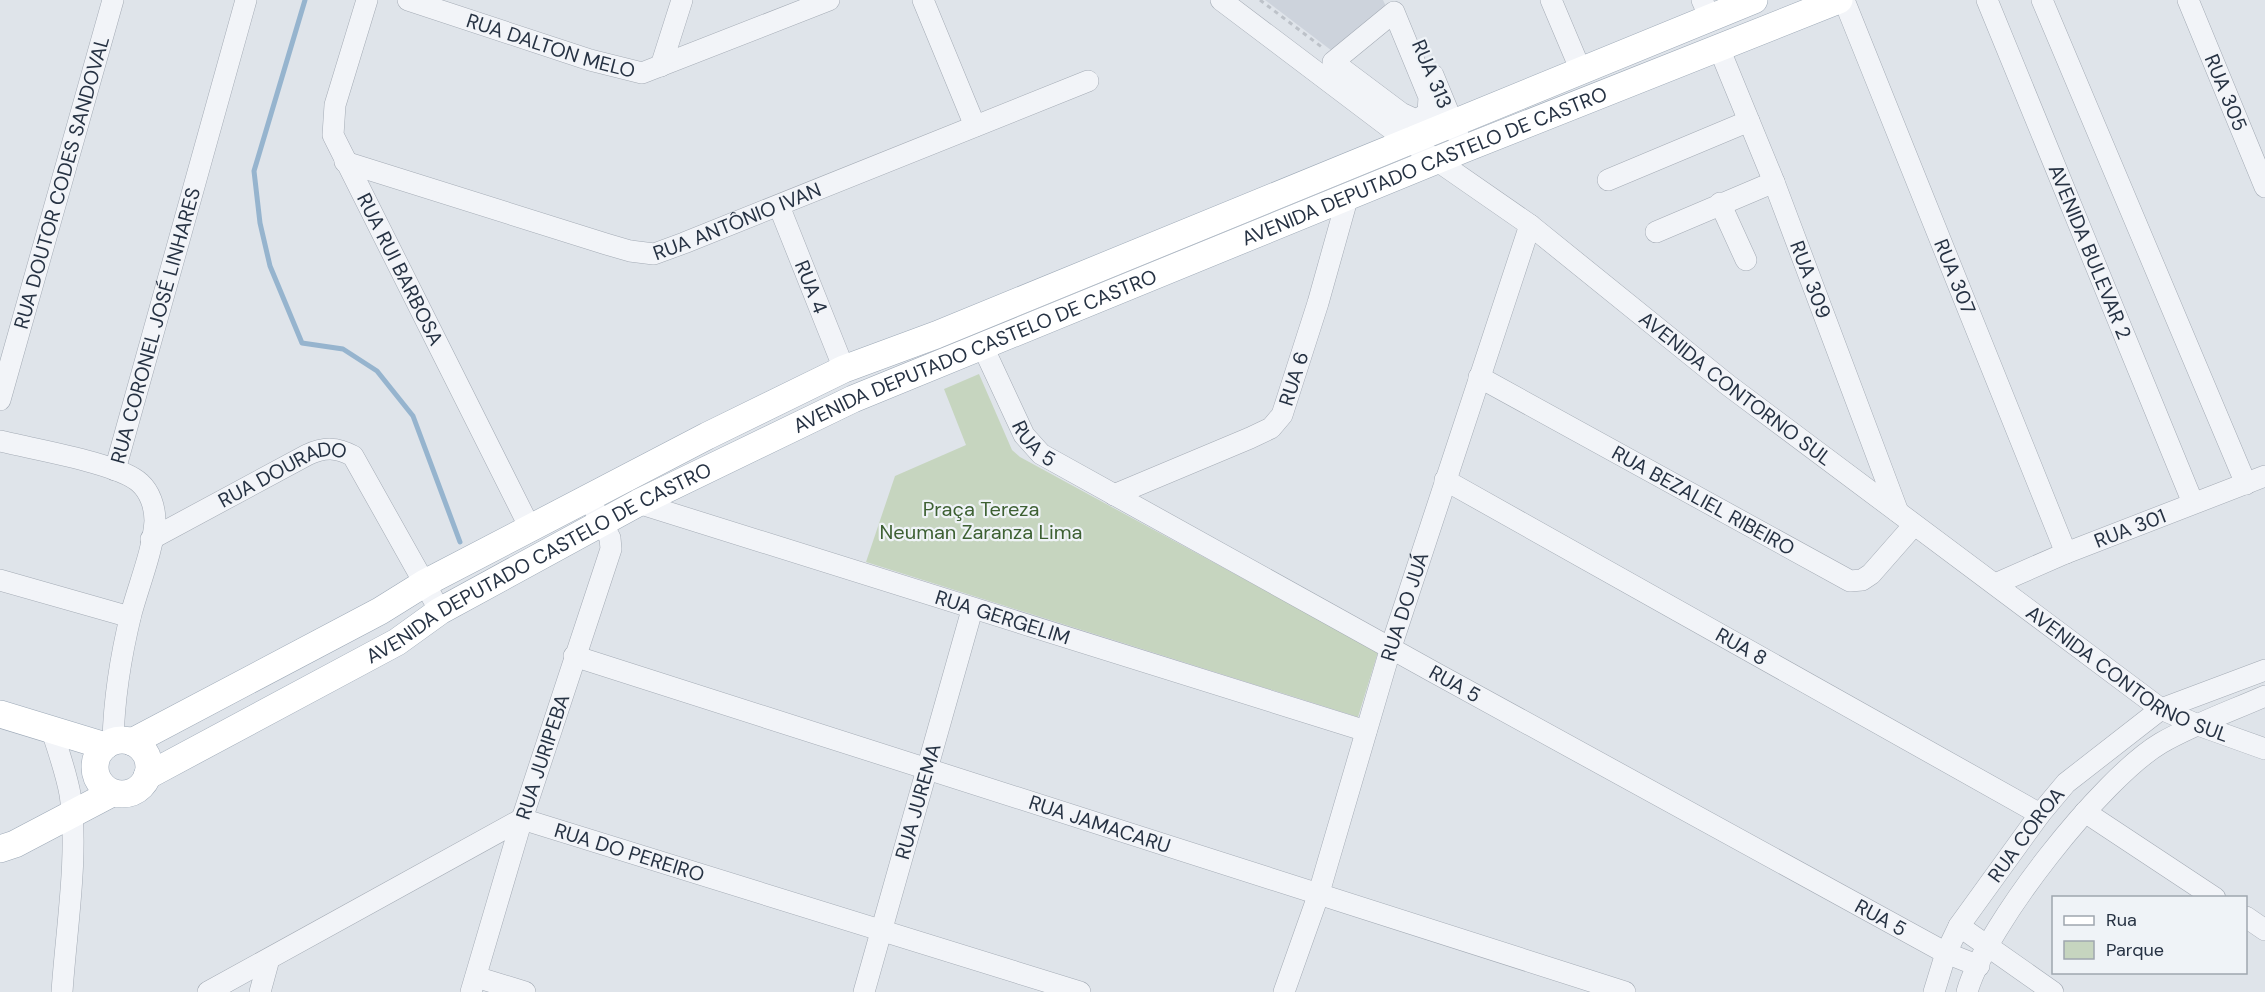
<svg xmlns="http://www.w3.org/2000/svg" width="2265" height="992" viewBox="0 0 2265 992" font-family="'DM Sans',sans-serif">
	<rect width="100%" height="100%" fill="#dfe4ea"/>
	<!-- built -->
	<path fill="#cdd3dc" d="M1265,0h118l7,15 -50,42z"/>
	<!-- green -->
	<path fill="#c6d5bf" d="M979,374l33,76 8,7 358,195 -20,65 -492,-155 29,-86 71,-31 -22,-56z"/>
	<g fill="none" stroke-linecap="round" stroke-linejoin="round">
		<!-- stream -->
		<path stroke="#96b4ce" stroke-width="5" d="M305,0l-51,171 6,52 10,43 32,77 41,6 34,22 36,45 47,126"/>
		<!-- minor casing -->
		<g stroke="#a4abb5" stroke-width="22">
			<g id="minor">
				<path id="s1" d="M367,0l-32,105 -2,30 197,393"/>
				<path id="s2" d="M408,0l182,60 52,13 187,-73"/>
				<path d="M923,0l52,126"/>
				<path id="s3" d="M1221,0l172,130 137,95 198,160 433,324 37,16 67,24"/>
				<path d="M1551,0l30,71"/>
				<path d="M1702,0l8,18"/>
				<path id="s4" d="M1844,0l222,553"/>
				<path id="s5" d="M1987,0l206,503"/>
				<path d="M2042,0l204,484"/>
				<path id="s6" d="M2188,0l77,187"/>
				<path d="M1394,12l35,85 -1,16 -12,7 -15,-7 -68,-51z"/>
				<path id="s7" d="M1719,48l55,134 124,330"/>
				<path d="M661,66l21,-66"/>
				<path d="M1433,75l26,63"/>
				<path id="s8" d="M345,162l261,82 24,7 24,3 30,-11 404,-162"/>
				<path d="M1608,180l141,-59"/>
				<path d="M1720,203l26,57"/>
				<path id="s9" d="M779,206l65,163"/>
				<path d="M1656,232l118,-50"/>
				<path id="s10" d="M983,347l41,88 17,19c301,168 602,334 905,499l33,13"/>
				<path id="s11" d="M1479,377l371,204 12,-1 9,-6 43,-49"/>
				<path id="s12" d="M0,400l113,-400"/>
				<path d="M0,441c31,8 119,22 140,42 10,9 15,24 15,38 -2,30 -16,63 -24,93 -10,41 -17,86 -18,127"/>
				<path id="s13" d="M115,470l131,-470"/>
				<path id="s14" d="M1445,480l595,334"/>
				<path id="s15" d="M1114,495l136,-57 21,-10 11,-13 36,-112 30,-107"/>
				<path id="s16" d="M638,503l728,228"/>
				<path id="s17" d="M151,539l156,-84c17,-8 30,-8 46,1l87,155"/>
				<path d="M0,580l130,37"/>
				<path id="s18" d="M1995,584l71,-31 199,-77"/>
				<path id="s19" d="M574,656c351,110 700,226 1051,336"/>
				<path d="M51,728c7,22 15,44 19,66 9,60 -4,137 -8,198"/>
				<path d="M2085,812l130,86"/>
				<path d="M2246,917l19,13"/>
				<path d="M1959,926l94,66"/>
				<path d="M476,977l49,15"/>
				<path id="s20" d="M208,992l314,-173 558,173"/>
				<path d="M260,992l9,-33"/>
				<path id="s21" d="M471,992l51,-173 89,-270 -1,-11 -22,-41"/>
				<path id="s22" d="M864,992l108,-382"/>
				<path id="s23" d="M1284,992l34,-96 73,-249 139,-422"/>
				<path id="s24" d="M1934,992l12,-39 13,-27 81,-112 26,-31 95,-74 104,-39"/>
				<path d="M1967,992c19,-67 135,-214 194,-249 33,-19 70,-32 104,-47"/>
			</g>
		</g>
		<!-- major casing -->
		<g stroke="#9da9b7" stroke-width="28">
			<g id="major">
				<path d="M0,714l105,32"/>
				<circle cx="122" cy="767" r="27"/>
				<path d="M132,742l248,-131 45,-28 282,-147 137,-67 92,-34 818,-335"/>
				<path id="s25" d="M147,776l250,-134 43,-31 198,-108 215,-104 611,-250 375,-149"/>
				<path d="M0,849l15,-5 97,-51"/>
			</g>
		</g>
		<!-- path -->
		<path stroke="#bdc2c9" stroke-width="3" stroke-dasharray="4.5 4.5" stroke-linecap="butt" d="M1260,0l63,48"/>
		<!-- minor -->
		<use href="#minor" stroke="#f2f4f8" stroke-width="21"/>
		<!-- major -->
		<use href="#major" stroke="#fff" stroke-width="27"/>
	</g>
	<g text-anchor="middle" dominant-baseline="central" stroke-width="4.5" stroke-linejoin="round" paint-order="stroke">
		<!-- street labels -->
		<g font-size="20" fill="#263243" stroke="#eff3f7">
			<text stroke="none"><textPath href="#s2" startOffset="150">RUA DALTON MELO</textPath></text>
			<text transform="translate(1432 74) rotate(67)">RUA 313</text>
			<text stroke="none"><textPath href="#s6" startOffset="100">RUA 305</textPath></text>
			<text stroke="none"><textPath href="#s25" startOffset="1418">AVENIDA DEPUTADO CASTELO DE CASTRO</textPath></text>
			<text stroke="none"><textPath href="#s12" startOffset="226">RUA DOUTOR CODES SANDOVAL</textPath></text>
			<text stroke="none"><textPath href="#s8" startOffset="412">RUA ANTÔNIO IVAN</textPath></text>
			<text stroke="none"><textPath href="#s5" startOffset="272">AVENIDA BULEVAR 2</textPath></text>
			<text stroke="none"><textPath href="#s1" startOffset="290">RUA RUI BARBOSA</textPath></text>
			<text stroke="none"><textPath href="#s4" startOffset="298">RUA 307</textPath></text>
			<text stroke="none"><textPath href="#s7" startOffset="249">RUA 309</textPath></text>
			<text stroke="none"><textPath href="#s9" startOffset="87">RUA 4</textPath></text>
			<text stroke="none"><textPath href="#s13" startOffset="150">RUA CORONEL JOSÉ LINHARES</textPath></text>
			<text stroke="none"><textPath href="#s25" startOffset="932">AVENIDA DEPUTADO CASTELO DE CASTRO</textPath></text>
			<text stroke="none"><textPath href="#s15" startOffset="226">RUA 6</textPath></text>
			<text stroke="none"><textPath href="#s3" startOffset="645">AVENIDA CONTORNO SUL</textPath></text>
			<text stroke="none"><textPath href="#s10" startOffset="110">RUA 5</textPath></text>
			<text stroke="none"><textPath href="#s17" startOffset="148">RUA DOURADO</textPath></text>
			<text stroke="none"><textPath href="#s11" startOffset="256">RUA BEZALIEL RIBEIRO</textPath></text>
			<text stroke="none"><textPath href="#s18" startOffset="146">RUA 301</textPath></text>
			<text stroke="none"><textPath href="#s25" startOffset="446">AVENIDA DEPUTADO CASTELO DE CASTRO</textPath></text>
			<text stroke="none"><textPath href="#s23" startOffset="404">RUA DO JUÁ</textPath></text>
			<text stroke="none"><textPath href="#s16" startOffset="382">RUA GERGELIM</textPath></text>
			<text stroke="none"><textPath href="#s14" startOffset="340">RUA 8</textPath></text>
			<text stroke="none"><textPath href="#s3" startOffset="1131">AVENIDA CONTORNO SUL</textPath></text>
			<text stroke="none"><textPath href="#s10" startOffset="596">RUA 5</textPath></text>
			<text stroke="none"><textPath href="#s21" startOffset="246">RUA JURIPEBA</textPath></text>
			<text stroke="none"><textPath href="#s22" startOffset="198">RUA JUREMA</textPath></text>
			<text stroke="none"><textPath href="#s19" startOffset="552">RUA JAMACARU</textPath></text>
			<text stroke="none"><textPath href="#s24" startOffset="184">RUA COROA</textPath></text>
			<text stroke="none"><textPath href="#s20" startOffset="471">RUA DO PEREIRO</textPath></text>
			<text stroke="none"><textPath href="#s10" startOffset="1082">RUA 5</textPath></text>
		</g>
		<!-- park labels -->
		<g font-size="20" fill="#3d6032" stroke="#eff3f7">
			<text x="981" y="509">Praça Tereza<tspan x="981" dy="23">Neuman Zaranza Lima</tspan></text>
		</g>
	</g>
	<!-- legend -->
	<rect x="2052" y="896" width="195" height="78" fill="#eff3f7" stroke="#9fa6af" stroke-width="1.5"/>
	<rect x="2064" y="916" width="30" height="9" fill="#ffffff" stroke="#9fa6af" stroke-width="1.5"/>
	<text x="2106" y="926" font-size="18" fill="#263243">Rua</text>
	<rect x="2064" y="941" width="30" height="18" fill="#c6d5bf" stroke="#9fa6af" stroke-width="1.5"/>
	<text x="2106" y="956" font-size="18" fill="#263243">Parque</text>
</svg>
